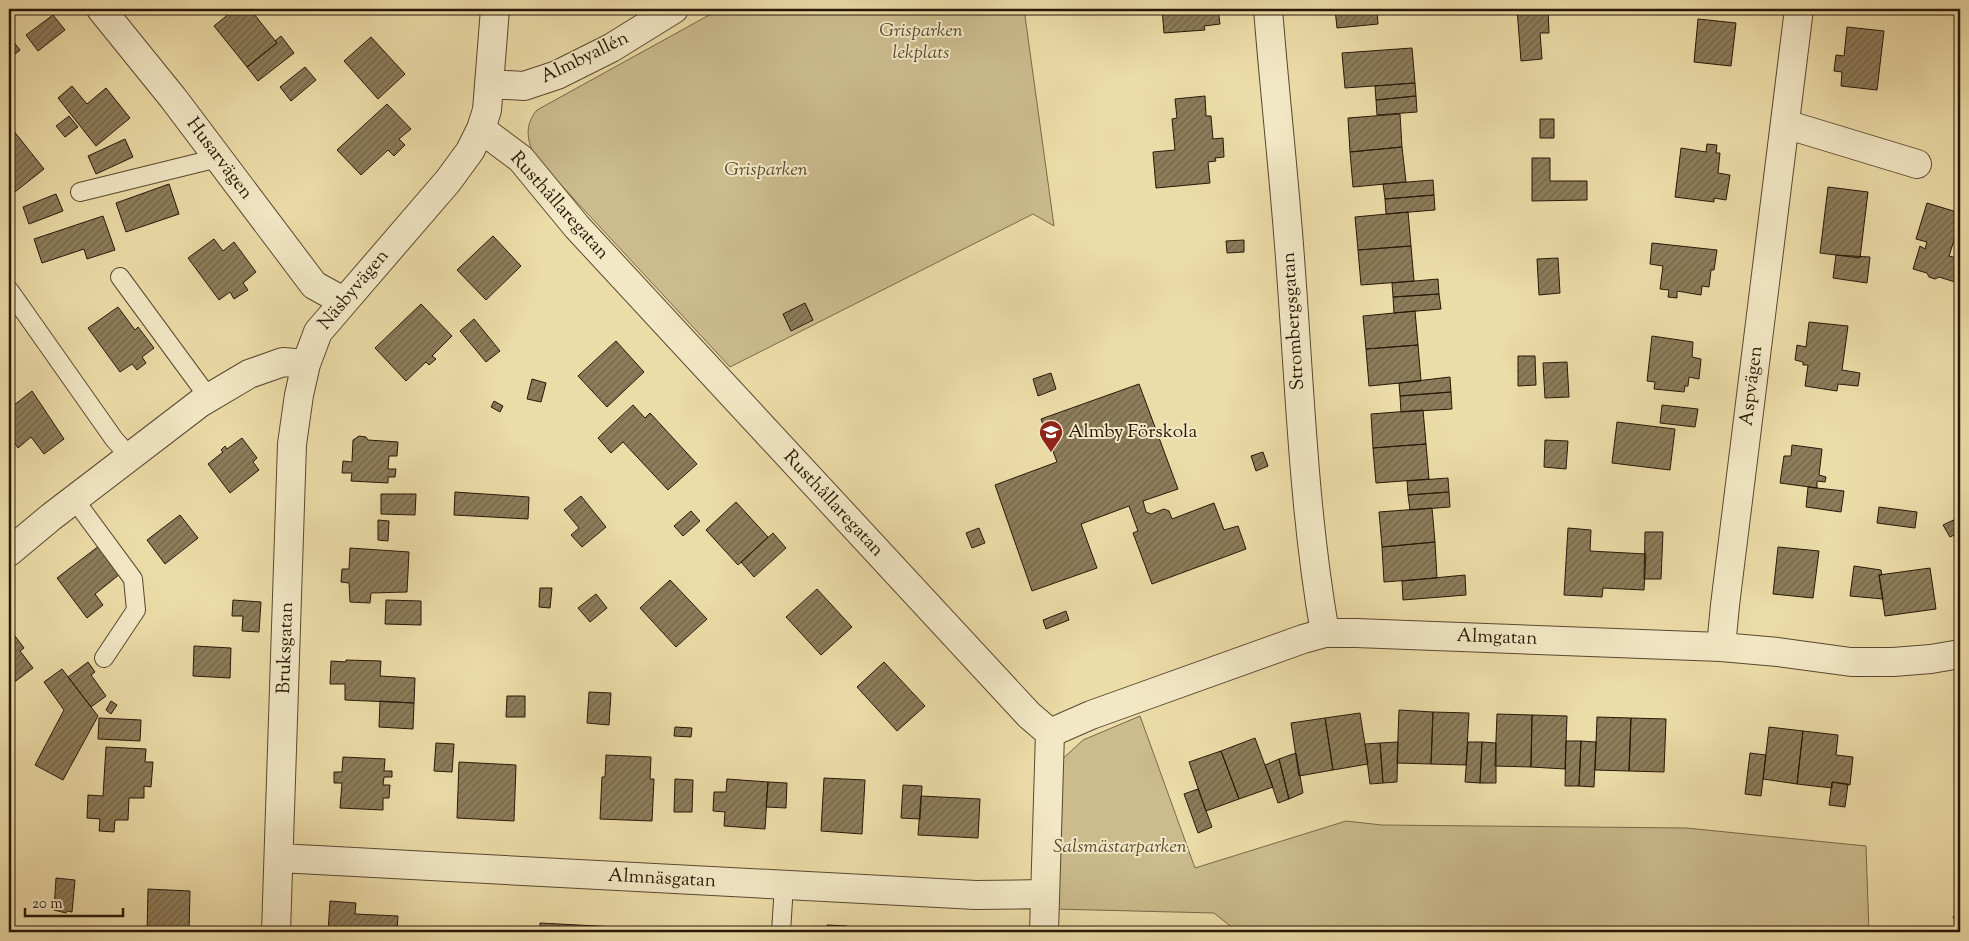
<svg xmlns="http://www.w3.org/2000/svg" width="1969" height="941" viewBox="0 0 1969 941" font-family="'Sorts Mill Goudy',serif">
	<defs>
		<pattern id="building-hatch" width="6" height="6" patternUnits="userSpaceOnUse" patternTransform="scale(1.25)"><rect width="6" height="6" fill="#8d7d5b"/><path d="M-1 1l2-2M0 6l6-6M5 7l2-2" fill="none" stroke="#736549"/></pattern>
	</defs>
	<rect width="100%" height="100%" fill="#ecdca8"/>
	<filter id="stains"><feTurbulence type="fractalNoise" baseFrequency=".004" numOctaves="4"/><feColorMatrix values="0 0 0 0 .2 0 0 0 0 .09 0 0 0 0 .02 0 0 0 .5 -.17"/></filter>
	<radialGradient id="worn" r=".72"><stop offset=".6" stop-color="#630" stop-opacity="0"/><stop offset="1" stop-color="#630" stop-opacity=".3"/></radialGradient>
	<!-- green -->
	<path fill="#cbbb8d" stroke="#79694a" d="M720,9h304l30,217 -21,-12 -303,153 -195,-210c-8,-16 -11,-32 2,-47z
		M1140,716l55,152 151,-47 36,4 304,3 180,18 3,86h-635v-3l-20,-16 -160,-4 2,-144 27,-25z"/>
	<!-- building -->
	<path fill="url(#building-hatch)" stroke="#271707" d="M235,9h15l27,34 -30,24 -33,-41z
		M1162,9h56l2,15 -16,2 1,4 -41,3z
		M1335,9h42l1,15 -41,4z
		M1517,9h31l1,24h-9l2,26 -21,2z
		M1926,9h15l-2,6 -13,-4z
		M53,15l12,15 -27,21 -12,-16z
		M1698,19l38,4 -5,43 -37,-4z
		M1847,27l37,4 -7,59 -36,-4 1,-14 -8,-1 2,-16 8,1z
		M9,36l11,14 -11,9z
		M281,36l13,17 -36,28 -11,-14 30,-24 -2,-2z
		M371,37l34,37 -27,25 -34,-38z
		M1412,48l3,35 -70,5 -3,-35z
		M305,67l11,13 -25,21 -11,-14z
		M1415,83l1,13 -40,4 -1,-14z
		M72,86l15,18 19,-16 24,30 -34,28 -38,-48z
		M1205,96l1,20h5l2,23 10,-1 1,19 -9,1 1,3 -8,1 2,21 -54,5 -3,-36 22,-2 -3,-31 5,-1 -2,-19z
		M1416,96l1,16 -40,3 -1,-15z
		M387,104l24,25 -12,10 6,6 -11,11 -6,-6 -27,25 -24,-25z
		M1400,114l2,33 -52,5 -2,-34z
		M69,116l9,11 -13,10 -9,-11z
		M1540,119h14v19h-14z
		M9,125l35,44 -33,26 -2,-3z
		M125,139l8,18 -37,17 -8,-18z
		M1707,144l10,1 -1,8h4l-2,20 12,2 -4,25 -12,-2v4l-39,-5 6,-49 25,4z
		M1402,147l4,35 -53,5 -3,-35z
		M1532,158h18v23h37v19l-55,1z
		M1433,180l1,15 -49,4 -2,-15z
		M169,184l10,30 -53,18 -10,-29z
		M1828,187l40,5 -8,66 -40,-5z
		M56,194l7,17 -34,13 -6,-17z
		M1434,195l1,15 -49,4 -1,-15z
		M1927,203l33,10v17l-3,1 -8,25 11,3 -5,23 -16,-5 -4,2 -6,-2 -2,-4 -14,-4 7,-23 5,3 2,-7 -11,-3z
		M1408,212l3,34 -53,4 -3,-33z
		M103,216l12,34 -28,9 -3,-10 -42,14 -8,-24z
		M493,236l28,30 -35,34 -29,-30z
		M214,239l9,12 11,-9 22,30 -13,11 5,7 -14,9 -4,-7 -11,8 -31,-42z
		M1244,240v12l-17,1 -1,-12z
		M1652,243l65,7 -3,20h-3l-2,17 -7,-1 -1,9 -24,-4v7l-9,-1 1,-7 -9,-1 3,-23 -13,-2z
		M1411,246l3,35 -53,4 -3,-35z
		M1836,255l34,2 -3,26 -34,-5z
		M1558,258l2,35 -21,2 -2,-36z
		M1438,279l1,15 -46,3 -1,-14z
		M1439,294l2,15 -47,4 -1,-16z
		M805,303l8,17 -22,11 -8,-17z
		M421,304l31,32 -20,20 4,3 -7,6 -3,-3 -20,19 -31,-33z
		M1959,304l1,1v14l-5,-2z
		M118,307l17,23 3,-3 16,21 -12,9 4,6 -9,7 -5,-6 -12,8 -32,-44z
		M1415,311l3,34 -52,4 -3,-33z
		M474,319l26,32 -14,11 -26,-31z
		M1809,322l39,4 -6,44 18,3 -2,13 -20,-2 -1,7 -32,-5 3,-21h-5v-3l-8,-2 2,-15 9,2z
		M1652,336l41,6 -1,15 9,2 -2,20 -10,-2 -1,9h-3l-1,6 -30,-3 1,-7 -8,-1z
		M616,341l28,31 -37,35 -29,-31z
		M1418,345l3,36 -52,5 -3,-37z
		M1518,356h17l1,29 -18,1z
		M1567,362l2,35 -24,1 -2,-35z
		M1051,373l5,16 -18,7 -5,-17z
		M1450,377l1,15 -51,4 -1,-13z
		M532,379l14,4 -5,19 -14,-3z
		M1139,384l39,105 -35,12 3,11 5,2 13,-5 5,2 3,8 42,-16 10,27 14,-4 8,23 -94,35 -19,-51 5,-2 -9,-25 -48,18 16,44 -65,23 -37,-106 62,-23 -16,-43z
		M32,391l32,48 -20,15 -13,-17 -13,11 -9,-13v-26z
		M1451,392l1,17 -51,3 -1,-16z
		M494,401l9,5 -3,6 -9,-5z
		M633,405l12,13 5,-5 47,51 -29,26 -45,-48 -12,11 -13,-15z
		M1662,405l36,4 -3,18 -35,-4z
		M1423,410l3,34 -53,4 -2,-34z
		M1617,422l58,7 -5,41 -58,-7z
		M359,436l7,1 2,3 30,2 -1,14h-8l-1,13h8l-1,8h-7v6l-37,-2 1,-8h-10l1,-12 9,1 1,-22z
		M242,438l15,20 -4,4 6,8 -29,23 -22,-29 15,-12 -2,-2 4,-4 2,3z
		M1545,440l23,1 -2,28 -22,-2z
		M1426,444l3,35 -53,4 -3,-35z
		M1792,445l30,4 -3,26 7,2 -1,5 -8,-1v7l-37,-5 4,-27h7z
		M1263,452l5,14 -12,5 -5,-15z
		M1448,478l1,14 -41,3 -1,-14z
		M1808,487l36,4 -3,21 -35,-5z
		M455,492l74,5 -1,22 -74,-4z
		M1449,492l1,15 -40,3 -2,-15z
		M381,494h35l-1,21 -34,-1z
		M581,496l25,31 -24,20 -11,-12 8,-7 -15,-18z
		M736,502l32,35 -30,28 -32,-35z
		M1879,507l38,5 -2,16 -38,-5z
		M1432,508l3,34 -53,5 -3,-35z
		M691,511l9,10 -17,15 -9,-10z
		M180,515l18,23 -33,26 -18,-24z
		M1960,517v15l-10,5 -7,-12z
		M378,520l11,1 -1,20 -10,-1z
		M979,528l6,15 -13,5 -6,-15z
		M1568,528l23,2 -1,21 56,3 -2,36 -41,-2 -1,9 -38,-2z
		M1645,532h18l-2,47h-17z
		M773,533l13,15 -32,29 -13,-15z
		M1435,542l2,36 -53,4 -2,-35z
		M99,546l21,28 -25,20 8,11 -16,13 -30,-40z
		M1778,547l41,4 -6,47 -40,-4z
		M350,548l59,4 -2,40 -36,1 -1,10 -20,-1 -1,-19 -8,-1 1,-13h7z
		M1854,566l27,4 1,5h-3l4,24 -33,-3z
		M1930,568l6,41 -51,7 -6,-41z
		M1465,575l1,20 -63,5 -1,-19z
		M670,580l37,39 -31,28 -36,-39z
		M540,588h12l-2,20 -11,-1z
		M817,589l35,38 -31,28 -35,-38z
		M596,594l11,14 -17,14 -12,-14z
		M233,600l28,2 -2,30 -17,-1 1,-15h-11z
		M386,600l35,1v24l-36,-1z
		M1066,611l3,9 -23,9 -3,-9z
		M15,636l9,12 -4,3 13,17 -24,18v-49l2,2z
		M194,646l37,2 -1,30 -37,-2z
		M346,660l35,1 -1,15 35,2 -1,25 -69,-3v-16h-15l1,-23 15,1z
		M88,662l7,10 -4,3 15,21 -15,11 -23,-30z
		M884,662l41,44 -28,25 -40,-44z
		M62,669l36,47 -35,64 -28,-15 29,-55 -20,-28z
		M589,692l22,1 -2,32 -22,-2z
		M507,696h18v21h-19z
		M111,701l6,4 -6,9 -5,-4z
		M380,701l34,2 -1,26 -34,-2z
		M1399,710l34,2 -2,52 -34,-1z
		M1433,712l36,1 -3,52 -35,-1z
		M1360,713l8,51 -35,6 -8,-52z
		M1497,714l35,1 -1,52 -36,-1z
		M1532,715l35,1 -2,53 -34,-2z
		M1597,717l34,1 -2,53 -34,-1z
		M99,718l42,2 -1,21 -42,-2z
		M1325,718l8,52 -34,6 -8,-53z
		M1631,718l35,1 -2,53 -35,-1z
		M675,727l17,1 -1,9 -17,-1z
		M1769,727l34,4 -6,53 -34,-5z
		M1803,731l35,4 -2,20 17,2 -3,28 -18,-3v6l-35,-4z
		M1255,738l18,49 -34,12 -18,-48z
		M1566,741h15l-2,45h-14z
		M1581,741l15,1 -2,45 -15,-1z
		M1398,742l-1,40 -14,1 -3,-40z
		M1468,742h14l-2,41 -15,-1z
		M1482,742l14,1v40h-16z
		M436,743l18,1 -2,28 -18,-1z
		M1380,743l3,40 -13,1 -5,-40z
		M106,747l40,2 -1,13h8l-2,25 -7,-1v12h-15l-1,22h-13l-1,12 -15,-1 1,-12 -13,-1 1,-23 15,1z
		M1221,751l18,48 -33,12 -17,-49z
		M1296,753l7,40 -14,6 -10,-40z
		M1750,753l16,2 -5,41 -16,-2z
		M606,755l45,2 -1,22h4l-2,42 -52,-2 2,-42h3z
		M343,757l42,2 -1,12h8v6h-8l-1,8h7l-1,13h-6v12l-43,-2 2,-25h-8v-11h8z
		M1279,759l10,40 -11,4 -13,-38z
		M459,762l57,3 -2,56 -57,-3z
		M824,778l41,2 -3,54 -41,-3z
		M675,779l18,1 -1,32h-18z
		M727,779l41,3 -3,47 -41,-3 1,-14 -12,-1 1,-19h12z
		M768,782l19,1 -1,25 -20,-1z
		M1832,782l16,2 -3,23 -16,-2z
		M903,785l19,1 -2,33 -19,-1z
		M1198,789l14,38 -14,6 -14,-39z
		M921,796l59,3 -2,39 -60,-3z
		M56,878l19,2 -3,32 -5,-1 -1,2 -12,-3z
		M148,889l42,2 -1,41h-42z
		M330,901l26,2 -1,11 43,2 -1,16h-69z
		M1960,911v17l-7,-11z
		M540,923l76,4 -1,5h-75z
		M827,925l20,1v6h-20z
		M1125,930l41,1v1h-41z"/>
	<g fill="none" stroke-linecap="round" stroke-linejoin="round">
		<!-- lane casing -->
		<g stroke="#58482f" stroke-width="20">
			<path id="lane" d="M80,192l138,-34
				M120,277l89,121
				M9,290l105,149 15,17
				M74,499l59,80 3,31 -32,48
				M781,932l3,-47"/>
		</g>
		<!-- street casing -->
		<g stroke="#58482f" stroke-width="30">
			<path id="street" d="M101,9l72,89 141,187 29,16
				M1268,9c7,88 17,175 23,263 9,121 13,242 34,361
				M489,84l35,2 33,-11 54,-27 63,-39
				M1785,124l132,40
				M481,129l40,30 56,68 452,488 21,18 -6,199
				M9,552l42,-35 149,-114 49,-29 34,-12 23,2 12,-32 130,-151 22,-30 11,-22 6,-19 8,-101
				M1721,647l4,-42 74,-596
				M1050,733l41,-18 212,-76 22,-6h31l365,14 57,5 73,10h42l38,-3 29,-5
				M279,858l697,37 69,-1
				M276,932l16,-488 7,-49 7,-31"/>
		</g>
		<!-- lane -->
		<use href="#lane" stroke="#f3e8c6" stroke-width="18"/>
		<!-- street -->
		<use href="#street" stroke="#f3e8c6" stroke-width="28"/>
	</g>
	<!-- icons -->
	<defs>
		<g id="school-pin" transform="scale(1.25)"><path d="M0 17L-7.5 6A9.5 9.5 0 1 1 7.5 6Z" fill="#8f2418" stroke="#f3e8c6"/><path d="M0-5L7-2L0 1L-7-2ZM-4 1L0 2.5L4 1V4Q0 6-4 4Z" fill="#fff"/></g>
	</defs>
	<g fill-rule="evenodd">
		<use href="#school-pin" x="1051" y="432"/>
	</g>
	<g text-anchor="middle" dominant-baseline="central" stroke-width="4" stroke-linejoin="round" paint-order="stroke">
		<!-- park labels -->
		<g font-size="19" font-style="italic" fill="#58482f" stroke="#f3e8c6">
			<text x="921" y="31">Grisparken<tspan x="921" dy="22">lekplats</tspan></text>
			<text x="766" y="170">Grisparken</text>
			<text x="1120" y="847">Salsmästarparken</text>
		</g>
		<!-- street labels -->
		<g font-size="19" fill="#271707" stroke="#f3e8c6">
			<text transform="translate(585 58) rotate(-26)">Almbyallén</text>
			<text transform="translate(219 159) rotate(53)">Husarvägen</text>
			<text transform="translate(559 206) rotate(48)">Rusthållaregatan</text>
			<text transform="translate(354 290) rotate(-50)">Näsbyvägen</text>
			<text transform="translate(1294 321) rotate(-94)">Strombergsgatan</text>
			<text transform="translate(1752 386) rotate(-83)">Aspvägen</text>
			<text transform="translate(833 504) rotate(47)">Rusthållaregatan</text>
			<text transform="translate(1497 638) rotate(2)">Almgatan</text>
			<text transform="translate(286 648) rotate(-88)">Bruksgatan</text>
			<text transform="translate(662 879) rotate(3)">Almnäsgatan</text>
		</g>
		<!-- poi labels -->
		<g font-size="19" fill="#271707" stroke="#f3e8c6" text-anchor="start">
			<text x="1068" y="432">Almby Förskola</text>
		</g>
	</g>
	<!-- margin -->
	<rect width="1969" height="941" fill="none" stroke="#ecdca8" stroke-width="30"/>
	<rect x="10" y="10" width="1949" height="921" fill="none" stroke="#271707" stroke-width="2.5"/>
	<rect x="15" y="15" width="1939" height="911" fill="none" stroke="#271707"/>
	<!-- scale -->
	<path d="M25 908v8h98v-8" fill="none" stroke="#271707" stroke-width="2.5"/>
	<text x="32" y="908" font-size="15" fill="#271707" stroke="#f3e8c6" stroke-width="4" paint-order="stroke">20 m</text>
	<rect width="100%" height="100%" filter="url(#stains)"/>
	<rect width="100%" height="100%" fill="url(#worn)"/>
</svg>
